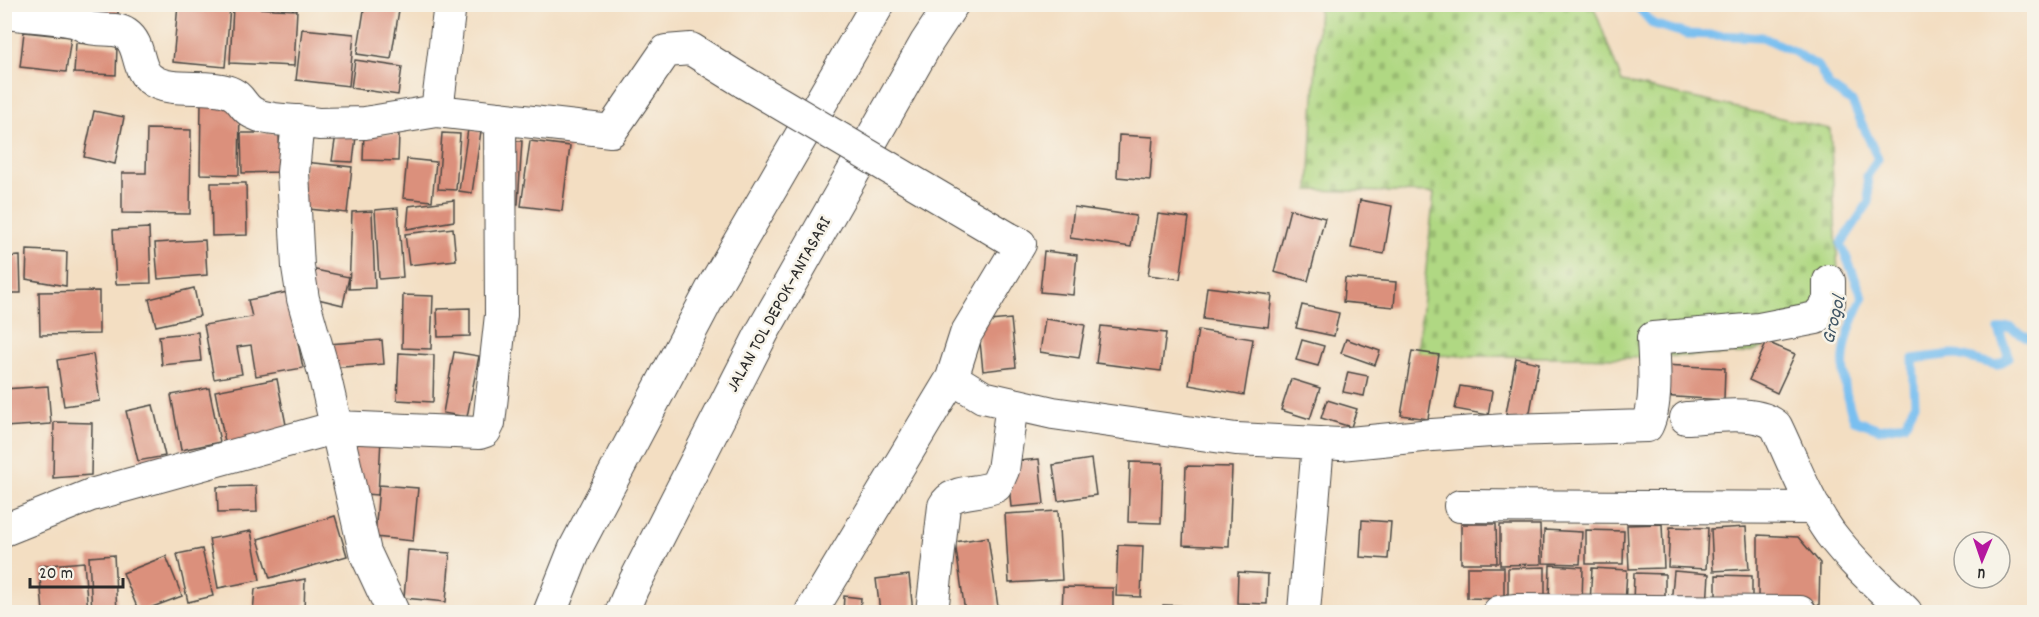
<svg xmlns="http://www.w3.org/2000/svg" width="2039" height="617" viewBox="0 0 2039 617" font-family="Dekko,sans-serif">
	<defs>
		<pattern id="cemetery-stones" width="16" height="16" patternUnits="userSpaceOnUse" patternTransform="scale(1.5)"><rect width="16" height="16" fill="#b0d883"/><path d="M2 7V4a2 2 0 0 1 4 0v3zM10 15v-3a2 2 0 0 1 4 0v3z" fill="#98ba71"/></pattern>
	</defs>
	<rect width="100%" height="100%" fill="#f7f3e8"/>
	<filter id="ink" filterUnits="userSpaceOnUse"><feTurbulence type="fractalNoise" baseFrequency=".0167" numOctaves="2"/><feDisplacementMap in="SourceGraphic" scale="12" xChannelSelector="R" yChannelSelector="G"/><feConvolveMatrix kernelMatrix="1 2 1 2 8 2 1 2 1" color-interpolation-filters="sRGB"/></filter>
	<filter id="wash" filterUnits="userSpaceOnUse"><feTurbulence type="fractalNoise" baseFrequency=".008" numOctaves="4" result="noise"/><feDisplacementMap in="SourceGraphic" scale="24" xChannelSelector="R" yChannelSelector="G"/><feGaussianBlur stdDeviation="1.35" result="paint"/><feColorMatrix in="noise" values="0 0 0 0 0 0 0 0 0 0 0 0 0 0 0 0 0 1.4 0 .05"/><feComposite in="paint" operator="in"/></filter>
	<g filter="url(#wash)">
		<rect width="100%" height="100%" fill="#f3dec2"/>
		<!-- cemetery -->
		<path fill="url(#cemetery-stones)" stroke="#6e8257" stroke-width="1.5" d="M1319,5h274l29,77 208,47 11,199 -101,26 -117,4 -206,-3 17,-162 -125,-3z"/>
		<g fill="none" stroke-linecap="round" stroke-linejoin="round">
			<!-- stream -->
			<path stroke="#79bff0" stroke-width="9" d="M1635,4l18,20 34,10 75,3 31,14 26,16 10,19 23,16 26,57 -11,17 2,26 -28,42 22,54c-22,43 -26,76 -9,122l26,9 25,-5 10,-20 -2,-45 40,-5 43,11 13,-7 -10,-28 10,-3 25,14"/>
		</g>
		<g id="blocks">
			<!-- building -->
			<path fill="#db907b" d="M84,4h34v18l-33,1z
				M178,4l52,3 -5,60 -52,-5z
				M365,4h35l-9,55 -34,-5z
				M233,7l64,3 -3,56 -64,-3z
				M302,29l52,5 -5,52 -53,-6z
				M24,32l47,5 -5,35 -46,-5z
				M76,43l41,3 -1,29 -42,-2z
				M355,60l47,7 -4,28 -47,-7z
				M201,101h39l-1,74 -39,-1z
				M94,111l30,6 -9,47 -31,-7z
				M337,127l20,1 -4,34 -21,-1z
				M147,129l44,1 -1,84 -68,-1v-40h24z
				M468,129l13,2 -9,62 -13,-2z
				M241,133h38l1,39 -38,1z
				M364,133l35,2 -1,26 -35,-1z
				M442,133l18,1 -4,56 -18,-1z
				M1119,135l34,2 -3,43 -33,-3z
				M503,141h19l-4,63 -15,-1z
				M530,141l40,5 -8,65 -41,-5z
				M407,159l29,3 -4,39 -29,-3z
				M304,162l48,5 -5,46 -48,-5z
				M211,183h35l1,52 -35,1z
				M454,200v21l-47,8 2,-23z
				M1360,200l32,6 -8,48 -33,-6z
				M1074,207l62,9 -5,31 -61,-9z
				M398,208l5,69 -24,2 -4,-69z
				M1290,209l35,9 -17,63 -34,-9z
				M372,211l3,77 -26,1 3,-77z
				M1158,214l31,4 -9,61 -32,-4z
				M149,228l2,55 -35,1 -3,-54z
				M453,228l3,32 -47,5 -4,-31z
				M205,240l2,35 -49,4 -3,-36z
				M27,250l40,2 -1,34 -40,-7z
				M1044,251l33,4 -4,40 -33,-3z
				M20,256l1,37h-17v-36z
				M311,269l38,8 -6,28 -38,-9z
				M1345,278l51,4 -2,25 -51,-5z
				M1207,287l65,8 -4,32 -65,-8z
				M194,288l6,28 -44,10 -7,-27z
				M99,291v43l-59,1 -1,-43z
				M288,292l15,76 -47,8 -5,-31 -14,2 5,27 -28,5 -10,-54 48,-8 -4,-17z
				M403,295l30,1 -2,53 -29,-1z
				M1302,305l37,8 -5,23 -38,-8z
				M470,308v28l-32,1 -1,-28z
				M1011,319l5,48 -33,4 -5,-49z
				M1045,319l40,6 -6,33 -39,-6z
				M1101,326l65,7 -5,38 -65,-8z
				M1198,330l55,9 -9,56 -55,-10z
				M198,332l3,29 -39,4 -3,-29z
				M1346,339l34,12 -5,14 -34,-12z
				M382,340l2,24 -55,4 -1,-24z
				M1302,340l22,6 -6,20 -22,-6z
				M1767,342l28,12 -18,39 -28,-13z
				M1412,351l27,4 -11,64 -27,-4z
				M454,352l25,4 -12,61 -24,-4z
				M399,353l35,2 -1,47 -36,-2z
				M93,354l7,47 -36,5 -7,-46z
				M1516,358l23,5 -11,60 -23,-4z
				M1662,365l63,3 -1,32 -64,-4z
				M1348,372l20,4 -4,20 -21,-4z
				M277,379l11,56 -62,12 -11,-56z
				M1291,379l29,9 -10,31 -29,-9z
				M48,386l3,38 -47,3v-38z
				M1460,386l32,5 -4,24 -33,-6z
				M209,388l11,54 -39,8 -10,-55z
				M1327,400l30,9 -6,18 -30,-9z
				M153,405l12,51 -27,5 -12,-50z
				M54,422l38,1 -1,52 -38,3z
				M354,437l27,2 -3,56 -27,-2z
				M1039,459l5,45 -33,3 -4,-45z
				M1091,459l5,36 -38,6 -5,-36z
				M1130,462l33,1 -2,60 -33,-1z
				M1186,466l46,1 -3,80 -46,-2z
				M379,485l39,3 -5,53 -38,-4z
				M256,486l1,26 -39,1 -1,-26z
				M1058,511l4,69 -53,3 -4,-69z
				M335,516l12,40 -77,22 -12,-39z
				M1362,520l29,2 -3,37 -28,-2z
				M1461,524h35l1,39h-36z
				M1662,524l2,44 -35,1 -2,-44z
				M1500,525h40l1,39 -41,1z
				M1670,527l38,1 -2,41 -38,-2z
				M1746,527l3,42 -36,2 -2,-42z
				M1544,530l38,2 -2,32 -37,-1z
				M1586,530l38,1 -1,33h-37z
				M251,531l9,49 -42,8 -9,-49z
				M1758,535l40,2 22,26 -1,43 -61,-1z
				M988,537l10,70 -33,5 -10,-70z
				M1118,545l25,1 -2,51 -25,-1z
				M202,549l11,47 -25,6 -11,-48z
				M408,550l42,3 -4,49 -42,-4z
				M114,555l3,57h-25l-3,-55z
				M166,556l16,40 -43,16 -16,-39z
				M84,562l4,50h-45l-4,-46z
				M1550,565l33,2 -1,35 -33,-1z
				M1467,567h37v32l-37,-1z
				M1545,567v33h-37v-32z
				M1592,568l35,2 -2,35 -35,-2z
				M1674,571l35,3 -2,32 -36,-2z
				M1238,572l30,2 -1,30 -30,-1z
				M1634,573l31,1v30l-32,-1z
				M909,575l4,37h-33l-4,-33z
				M1716,575l36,1v29h-36z
				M305,579l-1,33h-51l2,-23z
				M1063,587l50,1v24h-51z
				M844,596l17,2 -1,14h-17z
				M1163,605l26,1v6h-26z"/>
		</g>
	</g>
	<g filter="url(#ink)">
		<use href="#blocks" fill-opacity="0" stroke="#494642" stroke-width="1.5"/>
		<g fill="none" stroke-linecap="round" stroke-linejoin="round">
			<!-- minor casing -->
			<g stroke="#494642" stroke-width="34">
				<path id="minor" d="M4,13c23,3 47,3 69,8 6,1 11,6 17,7 11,3 26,-1 36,6 15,10 10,33 23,44 19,16 54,6 77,13 17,5 15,16 27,22 13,7 31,7 45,8
					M437,111l13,-107
					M1008,238l12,6 -54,90 -14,44 31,19 70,16 183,26 104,5 92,-9 74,-5 141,-4c11,-22 7,-65 6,-88l106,-9 57,-11 13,-16v-21
					M1686,418c24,-1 72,-9 90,8 17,35 31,75 54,107 22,29 50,54 76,79
					M1460,506l355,2
					M4,530l87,-35 246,-68 142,6 6,-2 4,-8 12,-108 -1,-197
					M393,612l-28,-60 -42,-183 -20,-70 -5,-32 -5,-95 5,-51 21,3 46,-1 72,-12 174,20 55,-80 25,-2 53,33
					M811,612l141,-234
					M932,612l12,-106c9,-18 35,-11 52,-20l7,-16 9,-66
					M1304,612l14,-168
					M1499,612l17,-2 284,2"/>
			</g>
			<!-- motorway casing -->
			<g stroke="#494642" stroke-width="35">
				<path id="motorway" d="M550,612l25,-63 138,-261 165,-284
					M622,612l10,-24 131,-257 164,-289 25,-38"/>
			</g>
			<!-- minor -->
			<use href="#minor" stroke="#fff" stroke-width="32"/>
			<!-- motorway -->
			<use href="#motorway" stroke="#fff" stroke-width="33"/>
			<!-- minor-bridge casing -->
			<g stroke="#494642" stroke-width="34" stroke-linecap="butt">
				<path id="minor-bridge" d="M744,82l264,156"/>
			</g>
			<!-- minor-bridge -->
			<use href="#minor-bridge" stroke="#fff" stroke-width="32"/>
		</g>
	</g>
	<g text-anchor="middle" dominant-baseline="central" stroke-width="5" stroke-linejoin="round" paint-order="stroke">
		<!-- street labels -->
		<g font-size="18" fill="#2b2b2b" stroke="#f7f3e8">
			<text transform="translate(780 305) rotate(-61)">JALAN TOL DEPOK–ANTASARI</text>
		</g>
		<!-- water labels -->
		<g font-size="20" font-style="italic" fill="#425766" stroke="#f7f3e8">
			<text transform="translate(1835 320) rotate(-76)">Grogol</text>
		</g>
	</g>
	<!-- margin -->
	<rect width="2039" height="617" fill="none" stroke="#f7f3e8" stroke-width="24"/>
	<!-- north arrow -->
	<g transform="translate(1982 560) rotate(182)"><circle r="28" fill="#f7f3e8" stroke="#a5a39c" stroke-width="1.5"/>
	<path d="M0-4.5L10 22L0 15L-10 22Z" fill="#b5179e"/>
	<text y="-9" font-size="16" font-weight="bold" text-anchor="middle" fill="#2b2b2b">U</text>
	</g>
	<!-- scale -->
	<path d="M30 578v9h93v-9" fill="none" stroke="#2b2b2b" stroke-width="3"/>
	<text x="39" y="578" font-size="18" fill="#2b2b2b" stroke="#f7f3e8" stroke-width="4.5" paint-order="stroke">20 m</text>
</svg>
